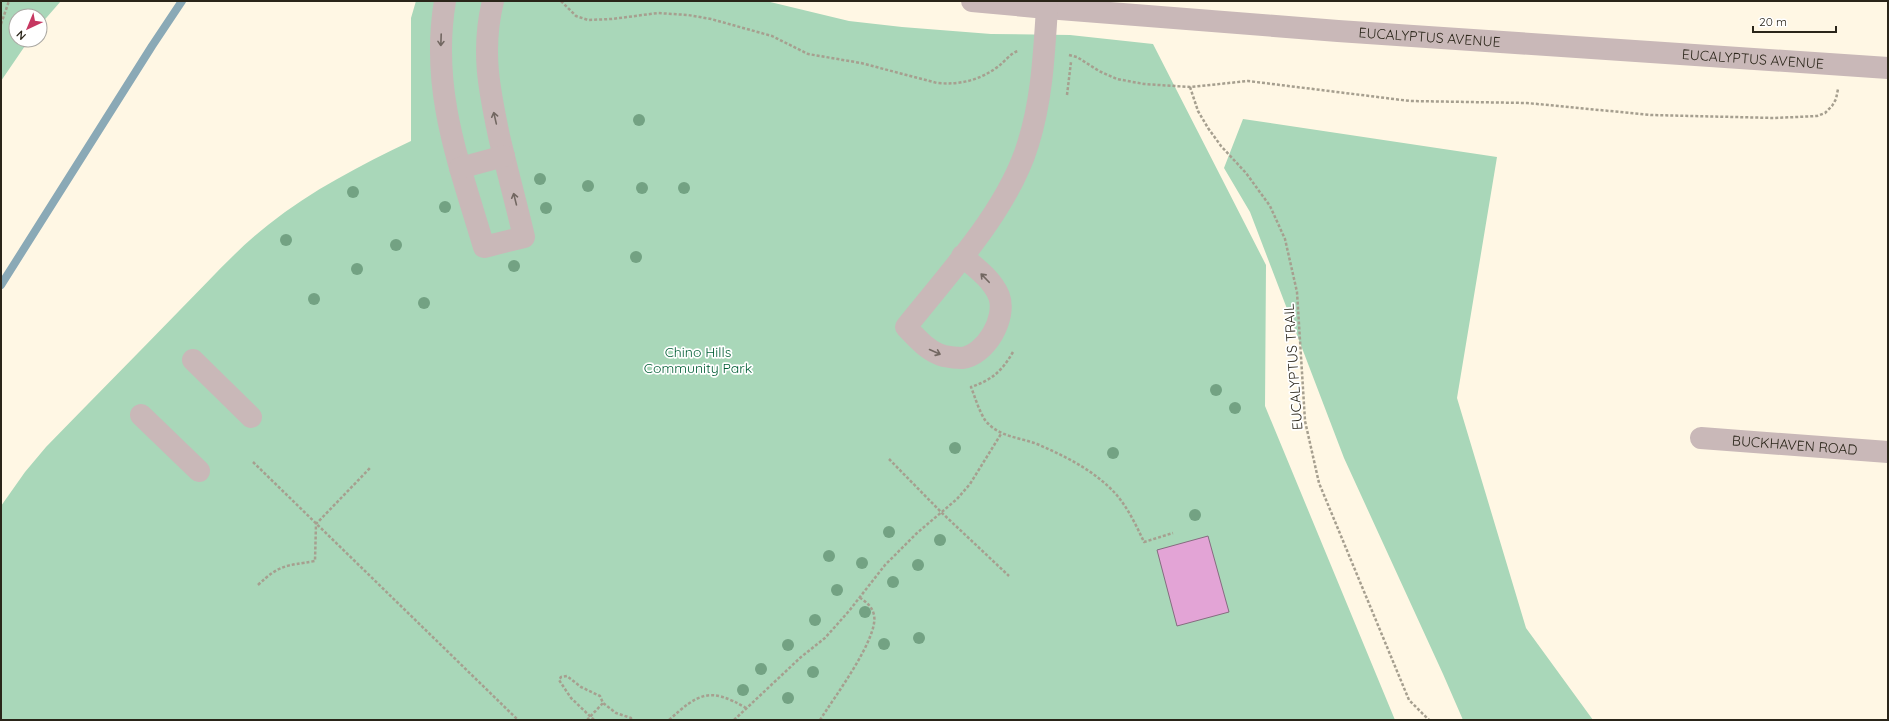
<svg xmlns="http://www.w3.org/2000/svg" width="1889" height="721" viewBox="0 0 1889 721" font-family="Quicksand,sans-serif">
	<rect width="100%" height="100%" fill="#fff7e4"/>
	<!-- green -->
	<path fill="#a9d7b9" d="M1,1h60l-21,24v-9h-24v24h13l-28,41z
		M416,1h350l83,20 53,6 89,7 79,1 83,9 113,221 -1,141 130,314h-1394v-214l24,-34 21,-25c44,-45 89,-91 133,-136 29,-29 57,-61 89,-86 44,-35 93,-60 143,-84v-123z
		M1243,119l254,38 -40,241 69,230 67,92h-130l-20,-46 -99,-216 -94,-246 -26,-44z"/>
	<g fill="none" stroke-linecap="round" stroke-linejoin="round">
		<!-- stream -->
		<path stroke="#8aa9b6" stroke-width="8" d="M1,285l151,-239 30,-45"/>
	</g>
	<!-- building -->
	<path fill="#e3a4d6" stroke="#856c7f" d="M1208,536l21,76 -52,14 -20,-76z"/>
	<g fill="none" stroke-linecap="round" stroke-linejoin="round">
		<!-- path -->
		<path stroke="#a69f8f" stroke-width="2.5" stroke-dasharray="3 2" stroke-linecap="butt" d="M561,1l15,15 12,4 24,-1 46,-6 30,2 23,4 61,17 36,18 53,9 76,20c24,2 43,-3 62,-17 6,-5 12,-13 19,-15
			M1,24l8,-23
			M1069,55l8,2 22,14 18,8 27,5 46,3 58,-6 162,20 117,2 124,12 124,3 42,-2 8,-3 7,-7 4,-7 2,-10
			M1190,87l8,24 10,17 13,18 25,27 24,33 15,33 12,53 8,129 14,62 90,217 20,20
			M1067,95l4,-33
			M1013,352c-11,19 -21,28 -42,35 4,10 8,24 14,33 13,17 34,17 52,24 28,12 56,26 77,48 13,14 22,33 30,50l29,-9
			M889,459l52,53 68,64
			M253,462l265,258
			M258,585c22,-21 28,-19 57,-24l1,-37 54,-56
			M587,720l16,-17
			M594,720l-23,-22 -12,-18 2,-3 6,-1 14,11 19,9 3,7 13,10 15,5v2
			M669,720c29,-26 40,-34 77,-12
			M734,720l67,-63 24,-19 24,-27 36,-46 32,-32 40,-34 13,-15 31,-50
			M820,720c13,-21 59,-82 54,-105 -2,-9 -8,-13 -15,-18"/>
		<!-- minor -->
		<g stroke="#c9b8b8" stroke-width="22">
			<path d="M445,1c-15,89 14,162 39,246l40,-10c-8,-34 -17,-67 -25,-101 -10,-47 -18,-86 -6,-135"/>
			<path id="s1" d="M972,1l75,7 291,23 550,37"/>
			<path d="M460,168l44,-12"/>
			<path d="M962,256c13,11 30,23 37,40 8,22 -13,59 -37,62 -5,0 -13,-1 -18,-2 -16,-4 -27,-18 -38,-29 43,-54 102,-117 122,-183 14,-44 16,-90 19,-136"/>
			<path d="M193,360l58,57"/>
			<path d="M141,415l58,56"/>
			<path id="s2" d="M1701,438l187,14"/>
		</g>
	</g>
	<!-- trees -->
	<g fill="#73a283">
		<circle cx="639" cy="120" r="6"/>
		<circle cx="540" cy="179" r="6"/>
		<circle cx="588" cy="186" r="6"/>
		<circle cx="642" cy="188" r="6"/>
		<circle cx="684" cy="188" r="6"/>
		<circle cx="353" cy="192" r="6"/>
		<circle cx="445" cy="207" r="6"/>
		<circle cx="546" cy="208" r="6"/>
		<circle cx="286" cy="240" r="6"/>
		<circle cx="396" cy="245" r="6"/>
		<circle cx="636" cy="257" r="6"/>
		<circle cx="514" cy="266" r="6"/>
		<circle cx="357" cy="269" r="6"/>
		<circle cx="314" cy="299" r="6"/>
		<circle cx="424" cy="303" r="6"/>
		<circle cx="1216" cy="390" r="6"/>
		<circle cx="1235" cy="408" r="6"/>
		<circle cx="955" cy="448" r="6"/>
		<circle cx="1113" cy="453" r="6"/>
		<circle cx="1195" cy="515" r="6"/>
		<circle cx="889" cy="532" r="6"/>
		<circle cx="940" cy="540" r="6"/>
		<circle cx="829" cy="556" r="6"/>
		<circle cx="862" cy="563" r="6"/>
		<circle cx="918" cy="565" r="6"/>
		<circle cx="893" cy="582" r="6"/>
		<circle cx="837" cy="590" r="6"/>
		<circle cx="865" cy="612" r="6"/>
		<circle cx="815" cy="620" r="6"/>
		<circle cx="919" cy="638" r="6"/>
		<circle cx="884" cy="644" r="6"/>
		<circle cx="788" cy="645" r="6"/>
		<circle cx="761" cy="669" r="6"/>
		<circle cx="813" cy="672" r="6"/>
		<circle cx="743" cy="690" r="6"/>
		<circle cx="788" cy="698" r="6"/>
	</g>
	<!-- one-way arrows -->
	<defs><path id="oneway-shaft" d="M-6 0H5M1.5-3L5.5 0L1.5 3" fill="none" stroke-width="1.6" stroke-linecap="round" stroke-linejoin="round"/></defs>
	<g stroke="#726761">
		<use href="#oneway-shaft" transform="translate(441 40) rotate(92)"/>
		<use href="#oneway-shaft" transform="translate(495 118) rotate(-103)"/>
		<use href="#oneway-shaft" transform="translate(515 199) rotate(-104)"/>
		<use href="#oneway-shaft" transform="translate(985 278) rotate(-134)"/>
		<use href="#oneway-shaft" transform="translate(935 352) rotate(24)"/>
	</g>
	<g text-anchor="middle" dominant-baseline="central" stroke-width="3.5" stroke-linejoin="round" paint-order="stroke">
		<!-- street labels -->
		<g font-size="14" fill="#2a2519" stroke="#fff">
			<text stroke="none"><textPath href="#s1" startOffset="459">EUCALYPTUS AVENUE</textPath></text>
			<text stroke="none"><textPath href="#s1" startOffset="783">EUCALYPTUS AVENUE</textPath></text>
			<text transform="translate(1293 367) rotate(-94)">EUCALYPTUS TRAIL</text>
			<text stroke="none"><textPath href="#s2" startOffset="94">BUCKHAVEN ROAD</textPath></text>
		</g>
		<!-- park labels -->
		<g font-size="14" fill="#005d34" stroke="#fff">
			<text x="698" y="352">Chino Hills<tspan x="698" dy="16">Community Park</tspan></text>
		</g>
	</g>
	<!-- border -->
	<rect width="1889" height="721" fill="none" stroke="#2a2519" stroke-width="4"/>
	<!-- north arrow -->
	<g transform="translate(28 28) rotate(224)"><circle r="19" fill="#ffffff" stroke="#aaa8a3"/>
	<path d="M0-3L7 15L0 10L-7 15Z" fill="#c63761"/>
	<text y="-6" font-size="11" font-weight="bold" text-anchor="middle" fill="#2a2519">N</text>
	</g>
	<!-- scale -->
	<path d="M1753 26v6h83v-6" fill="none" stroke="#2a2519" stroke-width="2"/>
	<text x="1759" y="26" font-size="12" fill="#2a2519" stroke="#ffffff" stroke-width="3" paint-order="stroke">20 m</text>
</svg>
